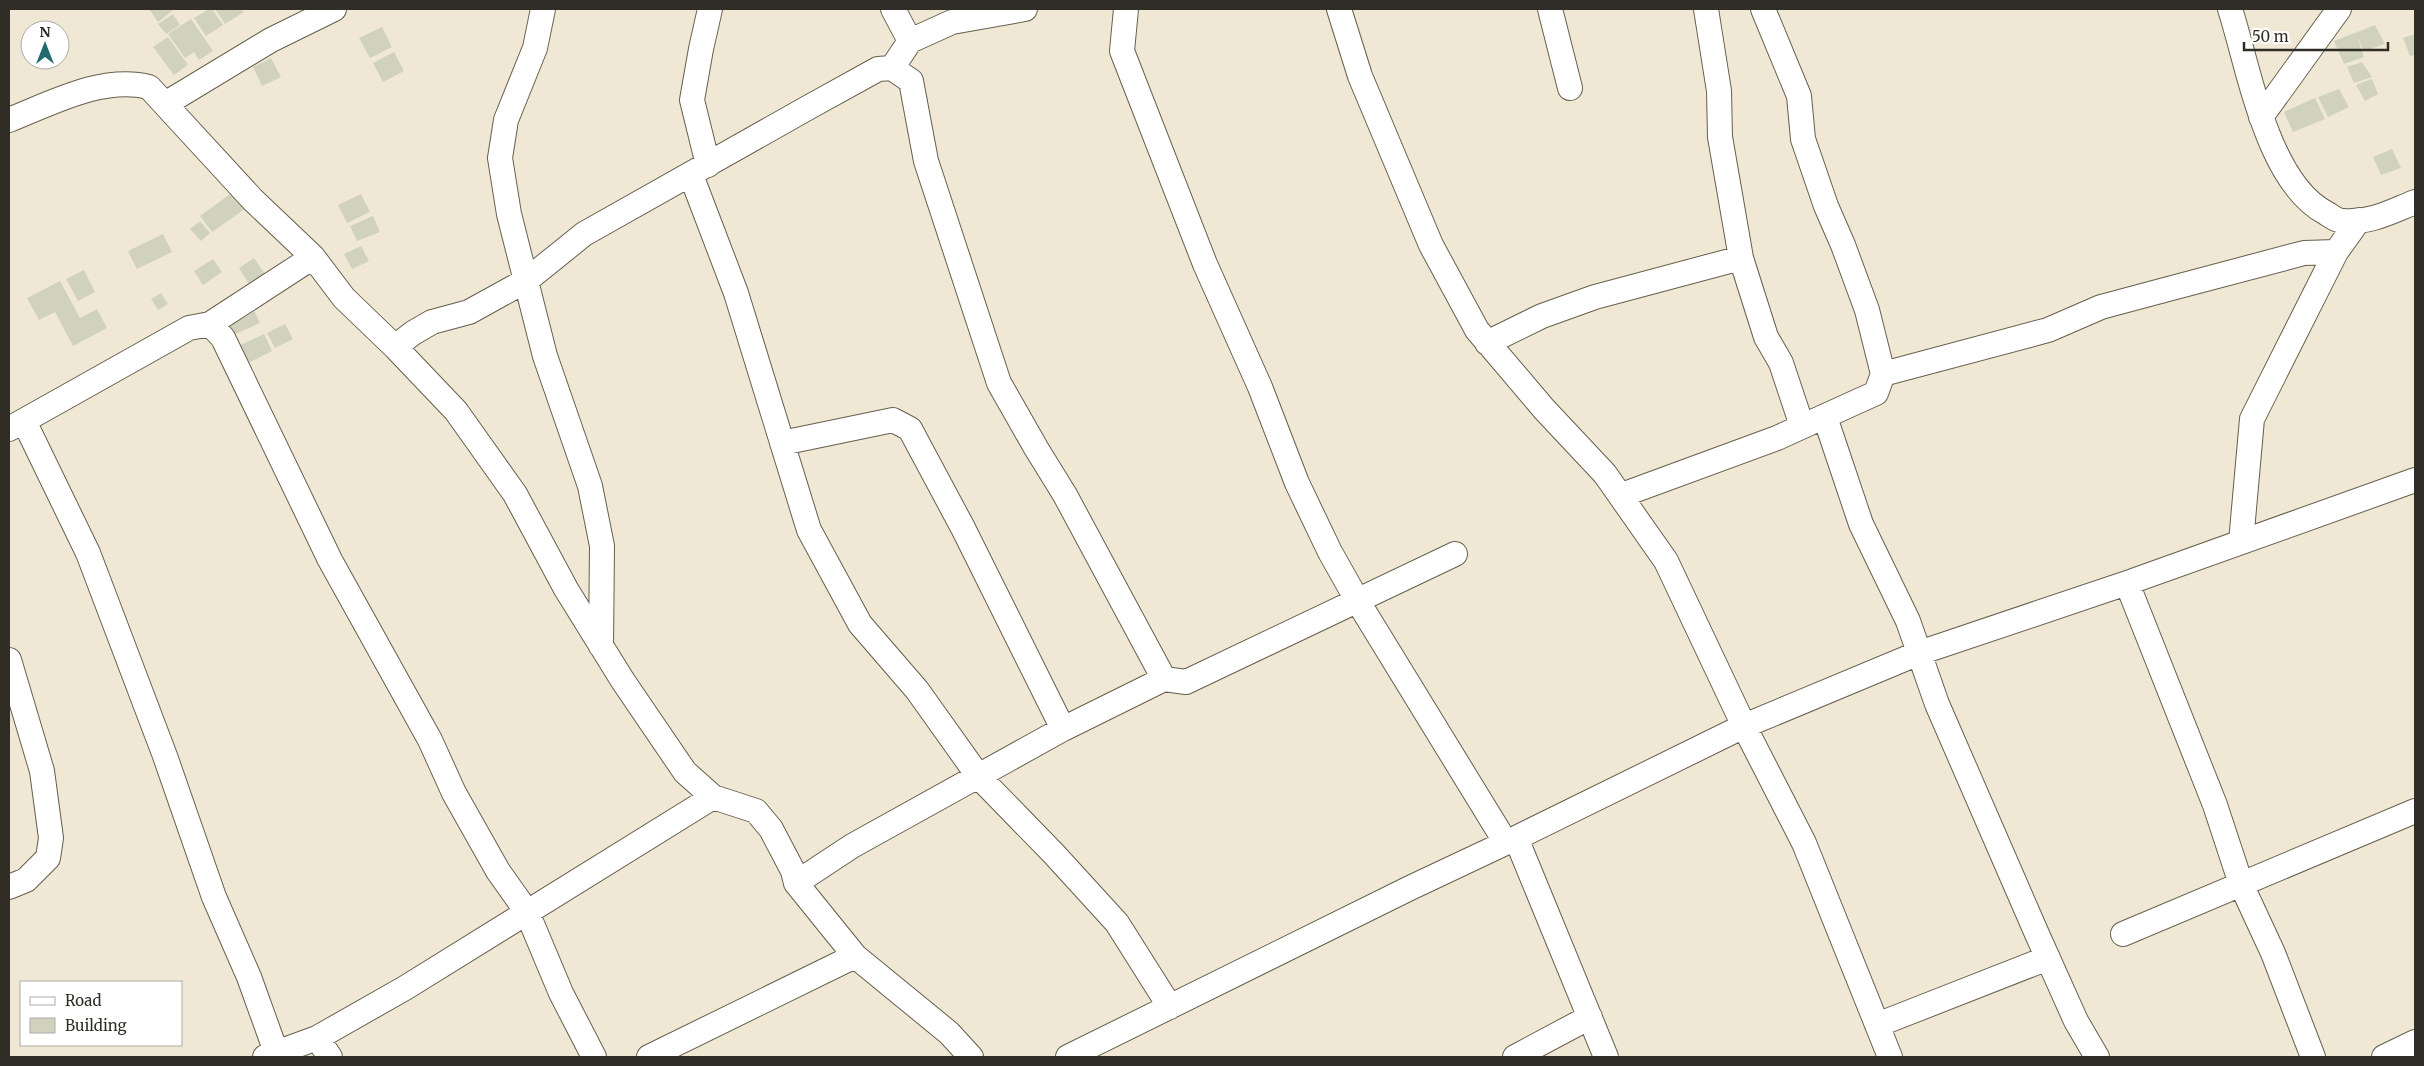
<svg xmlns="http://www.w3.org/2000/svg" width="2424" height="1066" viewBox="0 0 2424 1066" font-family="Merriweather,serif">
	<rect width="100%" height="100%" fill="#f0e8d4"/>
	<!-- building -->
	<path fill="#d0d2bd" d="M149,9h21l2,2 -14,11z
		M209,9h3l11,16 -17,11 -12,-18z
		M215,9h26l3,3 -19,12z
		M173,14l7,11 -14,9 -8,-10z
		M191,19l22,32 -14,9 -5,-8 -9,6 -17,-24z
		M2375,25l10,19 -21,7 -7,-14 7,20 -20,7 -10,-23z
		M382,27l10,20 -22,11 -11,-20z
		M2415,34v21l-5,1 -7,-18z
		M168,37l20,28 -14,10 -21,-28z
		M394,52l10,19 -21,11 -10,-19z
		M271,58l10,19 -19,9 -9,-19z
		M2362,62l10,15 -18,6 -7,-16z
		M2372,79l6,15 -13,7 -9,-16z
		M2339,89l10,18 -21,10 -10,-20z
		M2315,98l10,21 -32,13 -9,-20z
		M2392,149l9,19 -20,7 -8,-18z
		M237,189l12,17 -37,26 -12,-16z
		M361,194l9,18 -23,11 -9,-18z
		M373,216l7,16 -23,9 -7,-15z
		M200,221l10,12 -9,8 -11,-12z
		M163,234l9,18 -35,17 -9,-18z
		M361,246l8,15 -17,8 -8,-15z
		M254,258l11,16 -16,10 -10,-16z
		M213,259l9,13 -19,13 -9,-14z
		M84,270l11,22 -17,9 -12,-22z
		M60,281l20,37 17,-9 10,19 -34,18 -18,-34 -16,8 -12,-22z
		M161,293l7,11 -10,6 -7,-11z
		M254,310l6,13 -31,14 -6,-13z
		M285,324l8,15 -18,9 -8,-15z
		M264,334l8,17 -30,15 -8,-18z"/>
	<g fill="none" stroke-linecap="round" stroke-linejoin="round">
		<!-- minor casing -->
		<g stroke="#665f4d" stroke-width="26">
			<path id="minor" d="M543,9l-8,39 -29,72 -6,38 9,56 36,142 45,130 12,60 -1,100
				M893,9l17,32
				M1126,9l-4,42 83,213 55,123 37,96 33,69 27,48 149,243
				M1339,9l21,67 71,169 46,85 67,79 61,65 61,87 78,165 60,117 86,214
				M1550,9l20,79
				M1706,9l13,82 1,46 21,121 25,79 15,26 21,63
				M2230,9c19,59 37,173 96,204 5,3 11,8 17,8 28,2 47,-9 72,-19
				M892,68l18,-27 42,-19 73,-13
				M165,104l106,-64 63,-31
				M2261,117l78,-108
				M9,120c43,-17 94,-45 140,-33l104,113 60,57 31,41 51,49 61,64 59,83 51,95 57,92 62,91 28,25 43,14 15,18 22,42 3,12 59,73 94,77 22,24
				M708,165l-16,-65 9,-51 9,-40
				M691,175l45,118 73,237 51,94 57,66 62,87 75,77 63,69 53,84
				M210,324l13,14 107,222 100,180 24,53 44,78 29,41 34,81 33,64
				M1487,343l55,-27 53,-19 146,-39
				M395,347l18,-14 19,-11 37,-10 58,-32 57,-46 227,-128 67,-37 14,-1 19,13 15,80 73,222 37,65 29,47 99,184
				M1883,374l165,-44 53,-23 71,-19 132,-35 32,-1
				M1825,417l36,107 47,97 29,83 100,230 39,87 21,36
				M24,421l64,132 77,203 49,141 35,80 27,75
				M9,429l180,-101 21,-4 103,-67
				M782,443l111,-23 17,9 53,99 100,201
				M1622,495l155,-57 99,-45 7,-19 -16,-64 -24,-65 -17,-39 -23,-67 -4,-43 -36,-87
				M2241,542l11,-123 84,-167 23,-32
				M2127,583l88,222 26,79 32,69 40,104
				M9,660l33,111 9,67 -3,20 -22,22 -17,7
				M1516,838l90,219
				M796,883l56,-37 211,-117 101,-50 22,3 269,-128
				M2123,934l292,-123
				M1877,1025l171,-67
				M317,1038l13,19
				M265,1057l52,-19 88,-50 308,-191
				M649,1057l206,-101
				M1068,1057l342,-169 106,-50 228,-112 175,-73 208,-70 288,-103
				M1515,1057l75,-40
				M2384,1057l31,-15"/>
		</g>
		<!-- minor -->
		<use href="#minor" stroke="#fff" stroke-width="24"/>
	</g>
	<!-- border -->
	<rect width="2424" height="1066" fill="none" stroke="#302d26" stroke-width="20"/>
	<!-- legend -->
	<rect x="20" y="981" width="162" height="65" fill="#ffffff" stroke="#acaba8"/>
	<rect x="30" y="997" width="25" height="8" fill="#ffffff" stroke="#acaba8"/>
	<text x="65" y="1006" font-size="15" fill="#302d26">Road</text>
	<rect x="30" y="1018" width="25" height="15" fill="#d0d2bd" stroke="#acaba8"/>
	<text x="65" y="1031" font-size="15" fill="#302d26">Building</text>
	<!-- north arrow -->
	<g transform="translate(45 45)"><circle r="24" fill="#ffffff" stroke="#acaba8"/>
	<path d="M0-4L9 19L0 12L-9 19Z" fill="#1f6b6f"/>
	<text y="-8" font-size="14" font-weight="bold" text-anchor="middle" fill="#302d26">N</text>
	</g>
	<!-- scale -->
	<path d="M2244 42v8h144v-8" fill="none" stroke="#302d26" stroke-width="2.5"/>
	<text x="2252" y="42" font-size="15" fill="#302d26" stroke="#ffffff" stroke-width="4" paint-order="stroke">50 m</text>
</svg>
